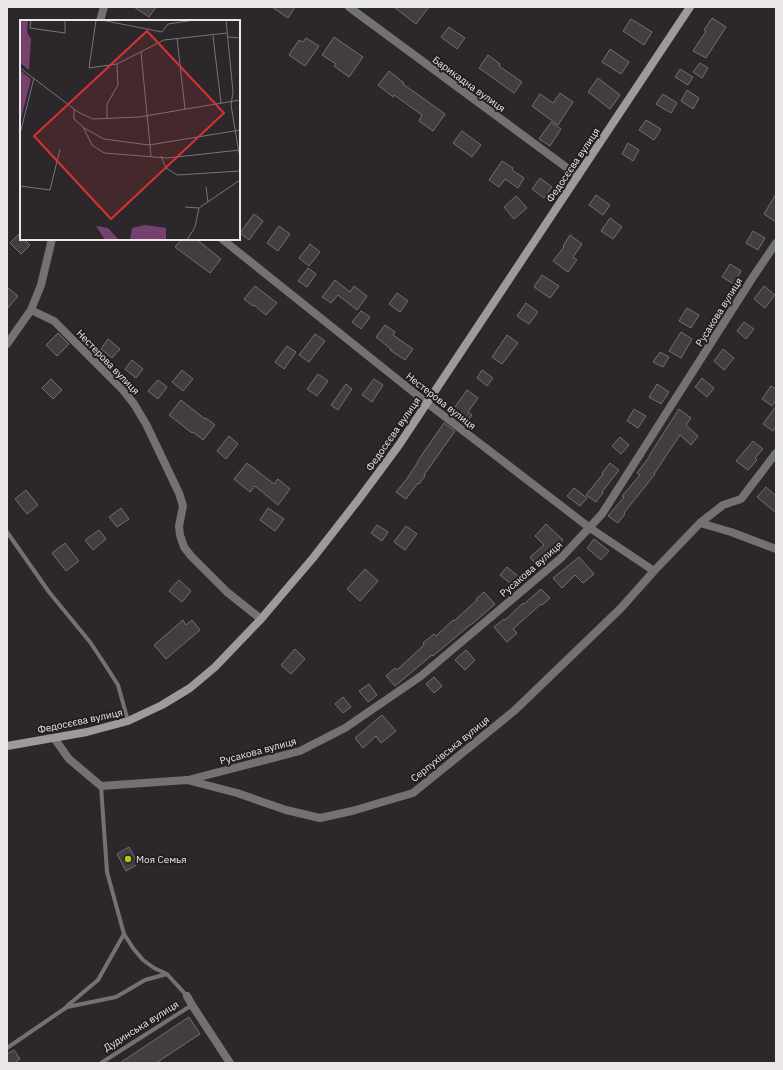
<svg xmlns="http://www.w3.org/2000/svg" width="783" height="1070" viewBox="0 0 783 1070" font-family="'IBM Plex Sans',sans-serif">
	<rect width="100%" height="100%" fill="#2c272b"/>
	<!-- building -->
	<path fill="#413d40" stroke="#746e72" d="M134,7h22l-7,10z
		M272,7h23l-7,11z
		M394,7h35l-13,17z
		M712,18l14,9 -20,31 -13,-7 13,-20 -2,-1z
		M631,19l21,13 -8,13 -21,-14z
		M449,27l16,11 -8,11 -16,-12z
		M334,37l29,20 -14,20 -15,-11 2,-2 -14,-9z
		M306,38l13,8 -14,20 -16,-11 10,-15 4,2z
		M610,49l19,13 -8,12 -19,-12z
		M488,55l12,9 -1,2 23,16 -8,11 -35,-25z
		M700,63l8,5 -6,10 -9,-6z
		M680,69l13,8 -5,8 -13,-8z
		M389,71l15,12 -1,1 42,30 -12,17 -14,-10 3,-6 -28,-20 -1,2 -15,-12z
		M598,78l22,17 -10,14 -22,-17z
		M687,90l12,8 -6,11 -12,-8z
		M560,93l13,9 -15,23 -26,-19 8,-12 13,9z
		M663,94l14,9 -6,10 -15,-9z
		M646,120l15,9 -7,11 -15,-10z
		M551,122l10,7 -11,17 -11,-7z
		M462,131l19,14 -9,12 -19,-14z
		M628,143l11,7 -6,11 -11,-7z
		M502,161l11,7 -1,2 12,8 -6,10 -13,-9 -6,8 -10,-7z
		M540,178l12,9 -8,11 -12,-9z
		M776,194v28l-12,-8z
		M596,195l14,10 -7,10 -14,-10z
		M516,196l11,12 -13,11 -10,-12z
		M254,214l9,7 -14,19 -9,-7z
		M610,218l12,9 -9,12 -12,-8z
		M279,226l11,8 -12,17 -11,-8z
		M753,231l12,7 -7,12 -12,-7z
		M19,234l2,2v3h3l6,6 -9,9 -11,-11z
		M570,235l12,9 -9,13 4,3 -9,12 -15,-11 11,-14 -1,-1z
		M182,239h14l25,20 -11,14 -35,-26z
		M310,244l10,8 -11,14 -10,-8z
		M730,264l11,7 -7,13 -12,-7z
		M308,268l8,6 -9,13 -9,-6z
		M542,275l17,11 -9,12 -16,-11z
		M335,280l15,12 4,-6 13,10 -10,14 -19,-15 -7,8 -9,-6z
		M255,286l22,17 -11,12 -12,-10 -1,1 -9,-7z
		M764,286l11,9 -10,13 -11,-9z
		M7,287l11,9 -11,13z
		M397,293l11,8 -8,11 -11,-8z
		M526,303l12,9 -9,12 -12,-8z
		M687,308l12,7 -8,13 -12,-7z
		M361,311l9,6 -9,12 -9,-7z
		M744,322l10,7 -8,10 -9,-8z
		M385,325l10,7 -2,3 20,14 -8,11 -15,-10 1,-1 -15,-12z
		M681,332l11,7 -11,19 -12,-7z
		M58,333l11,11 -12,12 -11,-11z
		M315,334l10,7 -16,21 -10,-7z
		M507,335l11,8 -16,21 -10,-7z
		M108,339l12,10 -8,9 -11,-9z
		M287,346l9,6 -12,17 -9,-7z
		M723,349l11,9 -10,12 -10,-9z
		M660,352l9,5 -6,10 -10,-5z
		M132,360l11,9 -7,9 -11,-9z
		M182,370l11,9 -10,12 -11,-9z
		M482,370l11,8 -6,8 -10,-8z
		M318,374l10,7 -11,15 -10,-7z
		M702,378l12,10 -7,9 -12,-10z
		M51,379l11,11 -9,9 -11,-11z
		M374,379l9,6 -11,17 -10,-7z
		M158,380l9,7 -9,12 -10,-8z
		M346,384l6,5 -14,21 -7,-5z
		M657,384l12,8 -8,12 -12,-7z
		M771,386l5,3v11l-4,6 -10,-7z
		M467,390l11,8 -10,14 4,3 -7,10 -15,-11z
		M181,400l24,19 1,-1 9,7 -12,15 -10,-8 -1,1 -23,-18z
		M776,406v20l-3,5 -10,-7z
		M634,409l12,7 -8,12 -11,-7z
		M679,409l12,9 -5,7 12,11 -7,9 -11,-10 -26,39h1l-31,39 1,1 -7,9 -10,-7 16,-19 -2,-1 18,-21 -3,-2 13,-17h-1z
		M444,423l11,8 -31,44 1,1 -6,8 -1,-1 -12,16 -10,-7 10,-12 12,-18h-1z
		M229,436l9,8 -12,15 -9,-8z
		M620,437l9,8 -8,9 -9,-8z
		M753,441l10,8 -8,9 2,2 -9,10 -12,-9z
		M247,463l27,21 4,-5 12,10 -12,16 -23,-19 -5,6 -16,-13z
		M610,463l9,7 -17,22 1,1 -7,9 -10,-7 17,-21 -1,-1z
		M766,487l10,9v17l-19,-16z
		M574,488l13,10 -7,8 -13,-10z
		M26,490l12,15 -11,9 -12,-15z
		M121,508l8,11 -12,8 -8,-10z
		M268,508l16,11 -9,12 -15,-11z
		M546,524l17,16 -15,16 1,1 -11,10 -8,-10 14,-12 -9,-9z
		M377,525l11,7 -6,9 -11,-8z
		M406,526l11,8 -12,16 -11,-8z
		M99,530l7,9 -13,11 -8,-10z
		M594,539l15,12 -8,9 -14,-12z
		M65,543l14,18 -13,10 -14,-18z
		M579,557l15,17 -11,9 -8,-8 -13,13 -9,-10z
		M507,567l12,10 -7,8 -12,-10z
		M365,569l13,12 -18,20 -13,-12z
		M179,580l12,11 -9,11 -13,-11z
		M541,589l9,9 -8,7 -1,-1 -28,25 4,4 -10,9 -13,-15 10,-8 1,1 18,-17 1,1z
		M484,592l11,12 -23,20h-1l-38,32 -1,-1 -37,31 -9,-10 9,-8 2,2 27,-25 -1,-2 11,-9 2,2 17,-16 1,1 23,-21 -1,-1z
		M183,620l3,5 6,-5 8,10 -34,29 -12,-14z
		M295,649l10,10 -14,15 -10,-9z
		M466,650l9,10 -10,10 -10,-10z
		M434,677l8,9 -8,7 -8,-9z
		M369,684l8,11 -9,7 -9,-11z
		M343,697l8,10 -8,6 -8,-9z
		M382,715l14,16 -15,12 -5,-7 -13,12 -8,-10z
		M129,847l9,17 -12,7 -9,-17z
		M189,1017l11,17 -44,29h-36z
		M14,1050l6,9 -6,4h-7v-9z"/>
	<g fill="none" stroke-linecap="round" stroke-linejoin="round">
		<!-- lane -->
		<path stroke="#737172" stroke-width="4" d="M7,532l42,60 41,50 14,21 14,22 10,36
			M101,786l6,86 17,62 9,14 10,12 11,8 13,6 20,22
			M67,1006l31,-26 26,-46
			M7,1048l60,-41 49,-10 29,-17 22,-6
			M101,1063l91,-58"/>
		<!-- street -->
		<path stroke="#737172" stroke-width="8" d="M349,7l229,169
			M100,21l4,-14
			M222,239l205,164 163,125 64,43
			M31,310l23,11 69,69 11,14 12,20 33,69 4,13 -4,20 1,9 4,12 7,9 36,36 34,27
			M7,344l24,-34 10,-25 11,-46
			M700,523l31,9 45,17
			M54,738l15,21 32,27 86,-6 50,13 49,17 34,8 32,-7 61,-18 101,-82 107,-103 33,-37 46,-48 23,-18 18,-6 35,-46
			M188,780l112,-29 45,-23 76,-52 140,-118 41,-44 151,-237 23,-34
			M187,996l5,9 38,58"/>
		<!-- secondary -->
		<path stroke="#9d999c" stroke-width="8" d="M7,746l80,-14 41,-11 34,-16 28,-17 25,-21 46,-48 52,-61 46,-59 40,-54 291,-438"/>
	</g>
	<!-- markers -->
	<circle fill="#a4c825" stroke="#221e21" stroke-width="1.5" cx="128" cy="859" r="4"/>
	<g text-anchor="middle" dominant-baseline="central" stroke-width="4" stroke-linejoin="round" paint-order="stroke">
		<!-- street labels -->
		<g font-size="10" fill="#eae7e9" stroke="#221e21">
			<text transform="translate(469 84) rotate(36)">Барикадна вулиця</text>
			<text transform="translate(573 165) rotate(-56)">Федосєєва вулиця</text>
			<text transform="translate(719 312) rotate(-58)">Русакова вулиця</text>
			<text transform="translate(108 362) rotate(46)">Нестерова вулиця</text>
			<text transform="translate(441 401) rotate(38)">Нестерова вулиця</text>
			<text transform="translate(393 434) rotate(-55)">Федосєєва вулиця</text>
			<text transform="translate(531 569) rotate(-41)">Русакова вулиця</text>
			<text transform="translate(80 721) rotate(-12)">Федосєєва вулиця</text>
			<text transform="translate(450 749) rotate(-39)">Серпухівська вулиця</text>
			<text transform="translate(258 751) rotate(-15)">Русакова вулиця</text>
			<text transform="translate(141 1026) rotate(-32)">Дудинська вулиця</text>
		</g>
		<!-- poi labels -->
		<g font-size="10" fill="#eae7e9" stroke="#221e21" text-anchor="start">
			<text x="136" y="859">Моя Семья</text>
		</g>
	</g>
	<!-- overview -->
	<g transform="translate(20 20)">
		<rect width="220" height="220" fill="#2c272b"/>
		<path d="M0,0h8l-1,12 4,7 -2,31 -9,-7zM0,50l11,9 -11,44zM125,205l21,3v12h-36l2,-12zM76,206l12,2 11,12h-14z" fill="#76416f"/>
		<path fill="none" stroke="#787477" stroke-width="1" d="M11,0l-1,8 35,5v-13M76,0l-7,48 28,-4 47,-24 63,-7M81,0l61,12 6,-8 27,-4M206,0l7,72 -2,13 9,54M193,16l8,67M208,17l12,1M157,18l8,71M121,32l10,104M0,48l58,44 15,7 46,-2 101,-17M54,89v10l9,8 9,18 12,8 63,5 73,-8M87,98v-14l11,-19 -1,-21M64,108l20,11 45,6 91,-15M0,114l14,-56M141,136l5,12 11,7 63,-4M0,166l30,4 10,-41M186,167l2,15M165,187l14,1M167,220l8,-13 4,-19 41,-28"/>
		<path fill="#d73232" fill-opacity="0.15" stroke="#d73232" stroke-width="2" d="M127,11l77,82 -113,106 -77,-83z"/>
		<rect width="220" height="220" fill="none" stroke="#eae7e9" stroke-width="2"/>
	</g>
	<!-- border -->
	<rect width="783" height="1070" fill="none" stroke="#eae7e9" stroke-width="16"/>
</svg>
